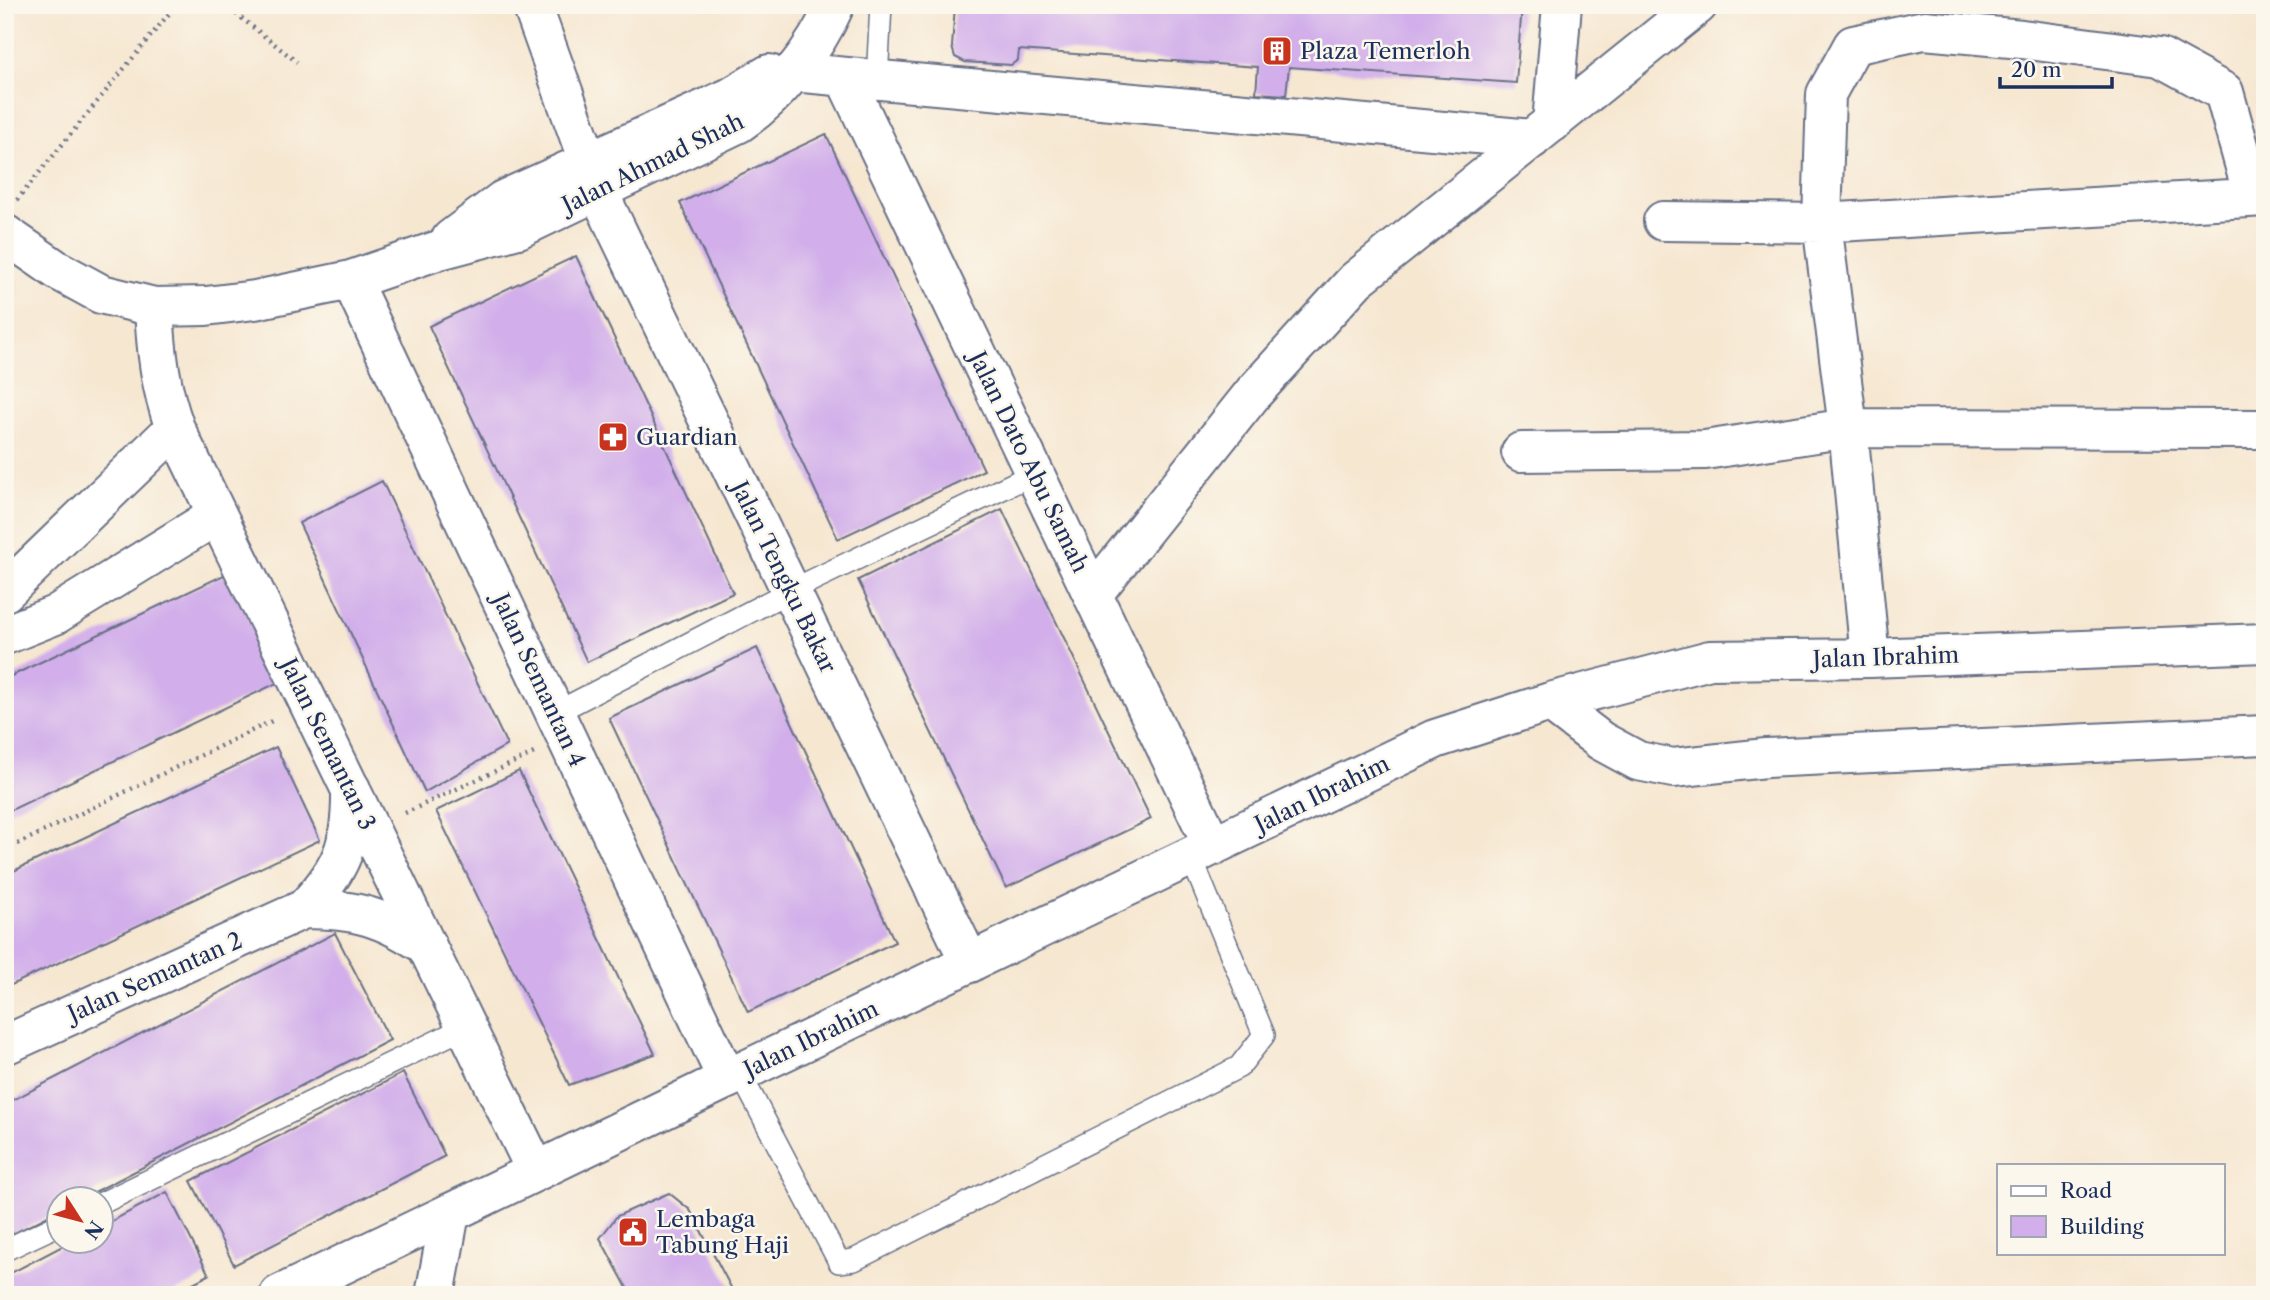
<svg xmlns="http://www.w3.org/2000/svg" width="2270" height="1300" viewBox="0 0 2270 1300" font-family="'Libre Caslon Text',serif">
	<rect width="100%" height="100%" fill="#fbf7ec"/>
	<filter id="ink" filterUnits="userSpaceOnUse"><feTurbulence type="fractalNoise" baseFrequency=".0143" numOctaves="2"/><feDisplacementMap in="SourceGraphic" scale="14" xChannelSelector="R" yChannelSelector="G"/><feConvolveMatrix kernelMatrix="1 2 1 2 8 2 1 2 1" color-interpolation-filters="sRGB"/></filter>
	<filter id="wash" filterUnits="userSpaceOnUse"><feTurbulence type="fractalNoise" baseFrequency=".00686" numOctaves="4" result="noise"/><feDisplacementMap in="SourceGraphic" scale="28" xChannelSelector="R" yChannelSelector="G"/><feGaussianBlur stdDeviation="1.57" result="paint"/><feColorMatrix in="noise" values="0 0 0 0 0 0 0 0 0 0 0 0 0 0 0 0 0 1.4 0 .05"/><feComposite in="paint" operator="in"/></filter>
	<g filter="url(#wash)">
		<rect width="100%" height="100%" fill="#f6e7d1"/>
		<g id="blocks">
			<!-- building -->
			<path fill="#d2afea" d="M955,5h567l-6,78 -227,-16 -3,28 -30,-2 2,-26 -239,-17 -1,10 -7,5 -46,-3 -10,-5 -3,-10z
				M826,134l158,336 -146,69 -158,-336z
				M576,256l157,337 -146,69 -158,-336z
				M382,481l125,264 -82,47 -126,-269z
				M1002,509l149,310 -145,69 -148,-308z
				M228,573l51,109 -274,131v-134z
				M757,648l138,294 -147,70 -139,-294z
				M276,747l44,93 -315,148v-113z
				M519,771l136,283 -86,31 -133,-274z
				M335,933l55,107 -307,158h-23v12l-55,28v-134z
				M403,1073l42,83 -211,109 -43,-84z
				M167,1192l42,83 -40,20h-164v-19l69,-36h28v-14z
				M669,1193l21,17 45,85h-104l-31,-57 17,-22z"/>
		</g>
	</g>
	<g filter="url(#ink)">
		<use href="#blocks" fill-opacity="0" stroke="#686f86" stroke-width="2"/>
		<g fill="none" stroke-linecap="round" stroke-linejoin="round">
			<!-- lane casing -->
			<g stroke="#686f86" stroke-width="24">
				<path id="lane" d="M877,80l4,-75
					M555,713l235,-122 245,-118
					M740,1073l99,189 15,-2 385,-193 25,-32 -73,-178
					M102,1203l364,-176
					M5,1250l55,-26"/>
			</g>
			<!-- street casing -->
			<g stroke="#686f86" stroke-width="42">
				<path id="street" d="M532,5l56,156
					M792,72l740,67
					M845,78l368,768
					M1552,123l10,-118
					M598,191l372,772
					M1663,221l159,2 443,-26
					M1521,452l184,-2 143,-22 417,1
					M1093,594l161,-202 102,-112 342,-275
					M1870,658l-22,-230 -26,-205 4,-129 27,-49 71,-15 98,9 138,18 64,35 29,104
					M1550,702l51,39 37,20 35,7 93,-10 499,-23
					M304,909c38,-40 48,-65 47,-120
					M5,1045l299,-136c53,0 79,8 123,37
					M727,1079l708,-340 115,-37 160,-42 160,-2 395,-15
					M279,1295l171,-82"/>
			</g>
			<!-- secondary casing -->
			<g stroke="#686f86" stroke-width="42">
				<path id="secondary" d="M5,234l52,36 44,24 53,13 52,-1 49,-6 96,-20 85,-29 82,-22 221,-106c40,-27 76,-73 96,-118
					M451,239l52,-39 228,-103 38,-23
					M351,280l376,799 -277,134 -15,82
					M154,307c2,43 6,80 21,121l361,743
					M5,592l170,-164
					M5,635l50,-20 162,-100"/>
			</g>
			<!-- path -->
			<path stroke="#686f86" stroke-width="4.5" stroke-dasharray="2 5" stroke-linecap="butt" d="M225,5l72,57
				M17,200l159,-195
				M405,813l129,-60
				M5,850l271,-131"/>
			<!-- lane -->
			<use href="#lane" stroke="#fff" stroke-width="21"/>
			<!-- street -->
			<use href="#street" stroke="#fff" stroke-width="38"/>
			<!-- secondary -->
			<use href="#secondary" stroke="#fff" stroke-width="38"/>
		</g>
	</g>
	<!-- icons -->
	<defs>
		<g id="building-square" transform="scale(1.575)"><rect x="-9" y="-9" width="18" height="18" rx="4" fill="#c8321e" stroke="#fbf7ec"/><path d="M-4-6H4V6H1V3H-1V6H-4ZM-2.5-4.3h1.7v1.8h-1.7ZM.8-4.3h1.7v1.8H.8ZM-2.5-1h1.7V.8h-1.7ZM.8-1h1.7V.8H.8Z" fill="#fff"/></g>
		<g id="pharmacy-square" transform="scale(1.575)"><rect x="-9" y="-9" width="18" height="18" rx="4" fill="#c8321e" stroke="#fbf7ec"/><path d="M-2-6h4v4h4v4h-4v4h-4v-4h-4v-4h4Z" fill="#fff"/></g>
		<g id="civic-square" transform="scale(1.575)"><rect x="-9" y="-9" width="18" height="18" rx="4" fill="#c8321e" stroke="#fbf7ec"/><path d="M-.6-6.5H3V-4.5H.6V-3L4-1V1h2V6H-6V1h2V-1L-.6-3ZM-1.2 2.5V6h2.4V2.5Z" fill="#fff"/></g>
	</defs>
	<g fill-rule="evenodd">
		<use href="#building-square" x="1277" y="51"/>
		<use href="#pharmacy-square" x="613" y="437"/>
		<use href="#civic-square" x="633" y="1232"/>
	</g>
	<g text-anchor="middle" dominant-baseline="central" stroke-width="5" stroke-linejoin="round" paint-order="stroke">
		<!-- poi labels -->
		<g font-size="23" fill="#1b2f5e" stroke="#fbf7ec" text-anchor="start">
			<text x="1300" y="51">Plaza Temerloh</text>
			<text x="636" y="437">Guardian</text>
			<text x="656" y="1219">Lembaga<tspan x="656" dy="26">Tabung Haji</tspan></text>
		</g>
		<!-- street labels -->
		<g font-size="23" fill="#1b2f5e" stroke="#fbf7ec">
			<text transform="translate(653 163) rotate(-26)">Jalan Ahmad Shah</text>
			<text transform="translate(1029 462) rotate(64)">Jalan Dato Abu Samah</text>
			<text transform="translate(784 577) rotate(64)">Jalan Tengku Bakar</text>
			<text transform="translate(1886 657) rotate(-2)">Jalan Ibrahim</text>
			<text transform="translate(539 680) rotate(65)">Jalan Semantan 4</text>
			<text transform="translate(328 744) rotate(64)">Jalan Semantan 3</text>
			<text transform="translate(1322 794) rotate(-26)">Jalan Ibrahim</text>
			<text transform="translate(155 977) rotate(-24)">Jalan Semantan 2</text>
			<text transform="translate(811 1039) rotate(-26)">Jalan Ibrahim</text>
		</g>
	</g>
	<!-- margin -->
	<rect width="2270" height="1300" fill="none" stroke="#fbf7ec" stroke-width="28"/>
	<!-- legend -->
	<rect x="1997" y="1164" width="228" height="91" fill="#fbf7ec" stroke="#a1a7b3" stroke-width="2"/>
	<rect x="2011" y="1186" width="35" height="10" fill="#ffffff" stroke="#a1a7b3" stroke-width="2"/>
	<text x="2060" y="1198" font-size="21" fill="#1b2f5e">Road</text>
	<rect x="2011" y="1216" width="35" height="21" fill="#d2afea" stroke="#a1a7b3" stroke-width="2"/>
	<text x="2060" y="1234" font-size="21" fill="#1b2f5e">Building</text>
	<!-- north arrow -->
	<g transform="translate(80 1220) rotate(126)"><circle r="33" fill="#fbf7ec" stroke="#a1a7b3" stroke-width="2"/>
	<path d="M0-5L12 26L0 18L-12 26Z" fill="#c8321e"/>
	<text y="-10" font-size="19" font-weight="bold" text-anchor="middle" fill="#1b2f5e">N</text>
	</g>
	<!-- scale -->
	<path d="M2000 77v10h112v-10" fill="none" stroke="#1b2f5e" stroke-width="3.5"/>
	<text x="2011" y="77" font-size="21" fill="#1b2f5e" stroke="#fbf7ec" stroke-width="5" paint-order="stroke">20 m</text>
</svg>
